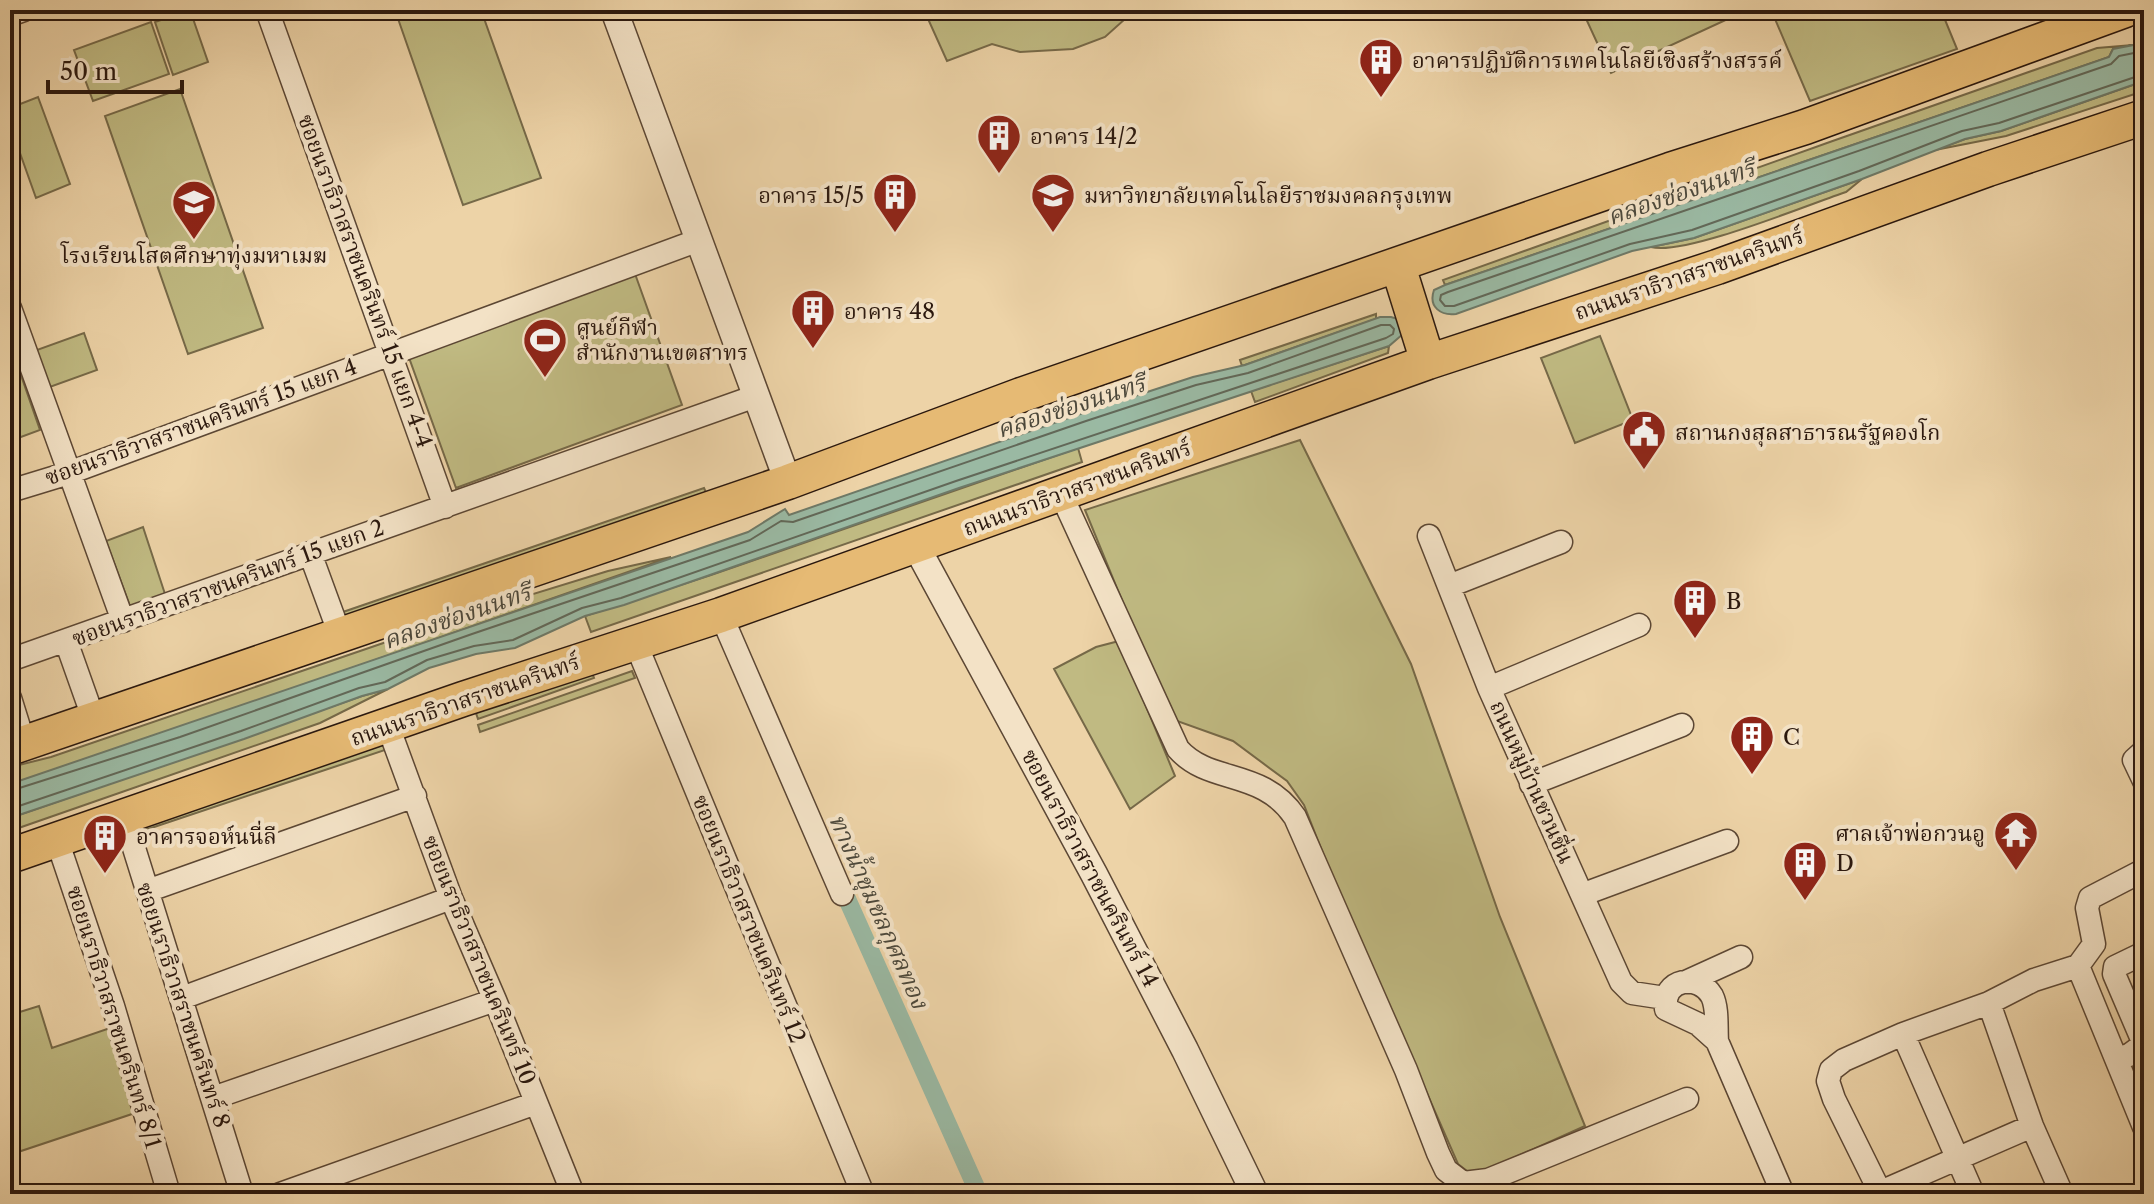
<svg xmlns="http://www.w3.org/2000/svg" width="2154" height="1204" viewBox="0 0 2154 1204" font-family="'Libre Caslon Text','Noto Serif Thai',serif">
	<rect width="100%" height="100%" fill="#edd3a7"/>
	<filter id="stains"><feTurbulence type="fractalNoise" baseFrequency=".0025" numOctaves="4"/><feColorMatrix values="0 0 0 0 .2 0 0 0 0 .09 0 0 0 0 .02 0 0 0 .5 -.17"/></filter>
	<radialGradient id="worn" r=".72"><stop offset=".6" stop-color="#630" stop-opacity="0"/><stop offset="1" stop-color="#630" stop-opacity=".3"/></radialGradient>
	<!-- green -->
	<path fill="#c0ba82" stroke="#766948" stroke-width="2" d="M190,10l18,52 -35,13 -18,-53z
		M395,10h86l60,168 -78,27z
		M924,10h211l-30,27 -32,12 -53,3 -28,-8 -45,17z
		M1582,10h144l4,8 -119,55z
		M1776,10h165l16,39 -147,52 -38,-89z
		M151,22l18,52 -76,27 -19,-51z
		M2133,45l-20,4 -4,8 -664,228 -2,-5c217,-79 436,-155 654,-232z
		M2144,81v10l-138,45 -71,14 30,-11 36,-8z
		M180,89l83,239 -75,26 -83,-238z
		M38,97l32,87 -34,14 -26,-73v-17z
		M1862,179l-16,13c-39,13 -162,64 -195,55l43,-9z
		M634,271l48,134 -226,83 -49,-136z
		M1376,314v5l-134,47 -2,-6z
		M84,333l13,37 -50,18 -13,-37z
		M1600,336l33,84 -58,23 -34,-85z
		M1389,346l-1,7 -133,49 -4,-11z
		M15,358l25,72 -30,11v-40l7,-3 -7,-20v-19z
		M1300,440l111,224 89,253 85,209 -105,47 -13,-2 -9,-7 -125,-285 -29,-74 -17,-24 -54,-40 -56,-20 -18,-30 -74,-181z
		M1078,448l4,14 -491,170 -6,-16 126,-41z
		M704,488l3,7 -362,125 -2,-8z
		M143,527l22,67 -35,12 -24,-65z
		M671,557l-494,172 -162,54 -4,-16 40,-10 414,-142 143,-44z
		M1119,641l56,135 -45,33 -76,-140 42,-22z
		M591,670l3,8 -116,41 -3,-9z
		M632,671l3,7 -155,54 -2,-7z
		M388,689l-68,34 -310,108v-13l352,-122z
		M385,743l3,6 -243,81v-6z
		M39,1006l13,42 58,-20 25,85 -123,41 -2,-139z"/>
	<!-- water -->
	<path fill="#9ab9a3" stroke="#6e7967" stroke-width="2" d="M2144,43v38l-143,50 -36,8 -103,40 -168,59 -62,13 -176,63c-15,2 -28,-7 -22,-24l11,-5 664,-228 4,-8z
		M1380,317h11l7,2 5,15 -14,12 -430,142 -335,117 -39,11 -70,32 -39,6 -47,14 -41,21 -26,7 -118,43 -234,79v-34l738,-252 37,-23 4,6 294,-102 110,-36 52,-12z"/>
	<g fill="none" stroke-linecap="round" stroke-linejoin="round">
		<!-- shore -->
		<path stroke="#626858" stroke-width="2" d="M2144,51l-25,5 -8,8 -663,228 -7,3 -1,5 5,6h9l176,-62 62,-14 167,-59 103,-40 37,-8 145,-49
			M10,791l170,-54 292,-103 278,-94 31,-19 12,1 293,-101 110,-36 52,-12 133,-48h9l4,4 -1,5 -7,4 -430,143 -335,117 -39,10 -69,32 -39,6 -47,14 -42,22 -26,6 -118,43 -231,78"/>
		<!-- canal -->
		<path stroke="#9ab9a3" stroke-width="18" d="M839,881l140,313"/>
		<!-- minor casing -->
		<g stroke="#5c4734" stroke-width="25">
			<path id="minor" d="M267,10l178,497
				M10,15l14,-5
				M10,308l113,313
				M10,491l59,-18 630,-233
				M1061,494l117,255c32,36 84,19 117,68l111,253 32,83 8,17 17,13 25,-3 199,-81
				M1429,536l60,152 132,294 11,11 33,5
				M310,553l30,82
				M1449,586l112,-44
				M721,615l121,279
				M66,641l28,79
				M636,644l227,550
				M10,660l746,-264
				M1489,688l150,-63
				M10,698l14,45
				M388,726l63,172 44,102 78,194
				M2144,751l-10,9 10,21
				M1531,784l151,-59
				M124,816l118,378
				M57,840l56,166 56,188
				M147,891l268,-95
				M1584,894l143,-53
				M2078,966l66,161
				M1686,982l55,-25
				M182,998l269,-100
				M1989,1003l43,123 30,68
				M1903,1034l70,160
				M1717,1041c-1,-13 1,-33 -5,-45 -13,-23 -50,-18 -46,13l32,15 19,17 66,153
				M2117,1059l12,-4 15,-11 -30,-70 1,-7 29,-14
				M213,1098l282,-98
				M280,1194l256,-91
				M1876,1194l156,-68
				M1881,1194l-47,-95 -6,-18 3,-11 13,-10 59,-26 86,-31 45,-23 44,-14 16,-22 -7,-36 3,-10 54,-28"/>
		</g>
		<!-- tertiary casing -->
		<g stroke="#5c4734" stroke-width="29">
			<path id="tertiary" d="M614,10l174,472
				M916,546l178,328 91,176 70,144"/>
		</g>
		<!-- primary casing -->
		<g stroke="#2b180e" stroke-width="37">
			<path id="primary" d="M1398,266l30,96
				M10,748l778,-266 233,-87 649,-225 135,-43 320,-117
				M10,856l453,-157 258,-84 707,-253 289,-95 271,-98 156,-52"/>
		</g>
		<!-- minor -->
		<use href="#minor" stroke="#f3e2c6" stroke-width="22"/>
		<!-- tertiary -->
		<use href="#tertiary" stroke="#f3e2c6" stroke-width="26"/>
		<!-- primary -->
		<use href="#primary" stroke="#e6ba74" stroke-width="34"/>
	</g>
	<!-- icons -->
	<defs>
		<g id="building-pin" transform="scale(2.3)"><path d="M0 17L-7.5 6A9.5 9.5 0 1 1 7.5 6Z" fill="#8f2418" stroke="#f3e2c6"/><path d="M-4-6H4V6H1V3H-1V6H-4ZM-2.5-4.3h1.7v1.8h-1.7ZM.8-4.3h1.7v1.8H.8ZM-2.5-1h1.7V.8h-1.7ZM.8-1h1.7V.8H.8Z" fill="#fff"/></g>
		<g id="university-pin" transform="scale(2.3)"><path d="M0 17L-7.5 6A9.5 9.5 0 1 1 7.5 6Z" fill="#8f2418" stroke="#f3e2c6"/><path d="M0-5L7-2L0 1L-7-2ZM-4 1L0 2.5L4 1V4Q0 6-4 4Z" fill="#fff"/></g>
		<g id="school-pin" transform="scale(2.3)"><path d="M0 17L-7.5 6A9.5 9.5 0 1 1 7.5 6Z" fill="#8f2418" stroke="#f3e2c6"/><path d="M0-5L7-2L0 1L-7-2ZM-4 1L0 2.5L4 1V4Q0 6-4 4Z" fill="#fff"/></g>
		<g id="stadium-pin" transform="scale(2.3)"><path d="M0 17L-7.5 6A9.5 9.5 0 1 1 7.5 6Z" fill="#8f2418" stroke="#f3e2c6"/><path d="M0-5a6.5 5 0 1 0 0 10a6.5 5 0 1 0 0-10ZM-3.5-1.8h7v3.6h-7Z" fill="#fff"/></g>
		<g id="civic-pin" transform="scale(2.3)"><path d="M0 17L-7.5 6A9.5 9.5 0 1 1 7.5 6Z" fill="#8f2418" stroke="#f3e2c6"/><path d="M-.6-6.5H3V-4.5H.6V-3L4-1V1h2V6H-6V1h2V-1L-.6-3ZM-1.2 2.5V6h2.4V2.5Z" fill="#fff"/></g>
		<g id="temple-pin" transform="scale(2.3)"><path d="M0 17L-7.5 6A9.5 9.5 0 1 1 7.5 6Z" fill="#8f2418" stroke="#f3e2c6"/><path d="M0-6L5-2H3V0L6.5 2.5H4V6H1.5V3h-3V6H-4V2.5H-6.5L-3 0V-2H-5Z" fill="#fff"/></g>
	</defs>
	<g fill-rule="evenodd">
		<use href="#building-pin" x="1381" y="60"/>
		<use href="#building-pin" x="999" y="136"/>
		<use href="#building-pin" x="895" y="195"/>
		<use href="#university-pin" x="1053" y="195"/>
		<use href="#school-pin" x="194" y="202"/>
		<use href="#building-pin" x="813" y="311"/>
		<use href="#stadium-pin" x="545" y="340"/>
		<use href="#civic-pin" x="1644" y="432"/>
		<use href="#building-pin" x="1695" y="601"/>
		<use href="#building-pin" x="1752" y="737"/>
		<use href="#temple-pin" x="2016" y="833"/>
		<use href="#building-pin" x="105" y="836"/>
		<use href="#building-pin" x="1805" y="863"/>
	</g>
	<g text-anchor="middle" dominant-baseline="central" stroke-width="8" stroke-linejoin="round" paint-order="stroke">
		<!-- poi labels -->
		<g font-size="22" fill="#2b180e" stroke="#f3e2c6" text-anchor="start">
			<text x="1412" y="60">อาคารปฏิบัติการเทคโนโลยีเชิงสร้างสรรค์</text>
			<text x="1030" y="136">อาคาร 14/2</text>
			<text x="864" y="195" text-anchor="end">อาคาร 15/5</text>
			<text x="1084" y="195">มหาวิทยาลัยเทคโนโลยีราชมงคลกรุงเทพ</text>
			<text x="194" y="255" text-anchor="middle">โรงเรียนโสตศึกษาทุ่งมหาเมฆ</text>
			<text x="844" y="311">อาคาร 48</text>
			<text x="576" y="327">ศูนย์กีฬา<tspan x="576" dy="25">สำนักงานเขตสาทร</tspan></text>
			<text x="1675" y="432">สถานกงสุลสาธารณรัฐคองโก</text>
			<text x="1726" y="601">B</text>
			<text x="1783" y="737">C</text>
			<text x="1985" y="833" text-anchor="end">ศาลเจ้าพ่อกวนอู</text>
			<text x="136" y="836">อาคารจอห์นนี่ลี</text>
			<text x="1836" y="863">D</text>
		</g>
		<!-- street labels -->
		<g font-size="22" fill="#2b180e" stroke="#f3e2c6">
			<text transform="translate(1689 274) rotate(-19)">ถนนนราธิวาสราชนครินทร์</text>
			<text transform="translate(365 281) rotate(70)">ซอยนราธิวาสราชนครินทร์ 15 แยก 4-4</text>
			<text transform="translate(201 422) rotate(-20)">ซอยนราธิวาสราชนครินทร์ 15 แยก 4</text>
			<text transform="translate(1077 488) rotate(-20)">ถนนนราธิวาสราชนครินทร์</text>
			<text transform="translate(228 583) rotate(-20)">ซอยนราธิวาสราชนครินทร์ 15 แยก 2</text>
			<text transform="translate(465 700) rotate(-19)">ถนนนราธิวาสราชนครินทร์</text>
			<text transform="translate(1532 782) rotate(66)">ถนนหมู่บ้านชวนชื่น</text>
			<text transform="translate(1090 868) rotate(62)">ซอยนราธิวาสราชนครินทร์ 14</text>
			<text transform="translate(749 919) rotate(68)">ซอยนราธิวาสราชนครินทร์ 12</text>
			<text transform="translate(479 960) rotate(68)">ซอยนราธิวาสราชนครินทร์ 10</text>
			<text transform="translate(183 1005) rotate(72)">ซอยนราธิวาสราชนครินทร์ 8</text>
			<text transform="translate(114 1017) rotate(73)">ซอยนราธิวาสราชนครินทร์ 8/1</text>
		</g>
		<!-- water labels -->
		<g font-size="24" font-style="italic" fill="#4c483b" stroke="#f3e2c6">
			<text transform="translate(1681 192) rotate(-19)">คลองช่องนนทรี</text>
			<text transform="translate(1071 406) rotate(-18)">คลองช่องนนทรี</text>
			<text transform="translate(457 616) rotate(-19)">คลองช่องนนทรี</text>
			<text transform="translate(879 911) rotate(66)">ทางน้ำชุมชลกุศลทอง</text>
		</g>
	</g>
	<!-- margin -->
	<rect width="2154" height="1204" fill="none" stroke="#edd3a7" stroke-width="40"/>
	<rect x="12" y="12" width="2130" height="1180" fill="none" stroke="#2b180e" stroke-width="4"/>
	<rect x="20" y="20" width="2114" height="1164" fill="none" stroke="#2b180e" stroke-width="2"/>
	<!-- scale -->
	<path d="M48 80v12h134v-12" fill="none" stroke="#2b180e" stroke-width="4"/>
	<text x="60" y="80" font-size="24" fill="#2b180e" stroke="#f3e2c6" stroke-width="6" paint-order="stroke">50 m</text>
	<rect width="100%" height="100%" filter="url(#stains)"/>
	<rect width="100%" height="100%" fill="url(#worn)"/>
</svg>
